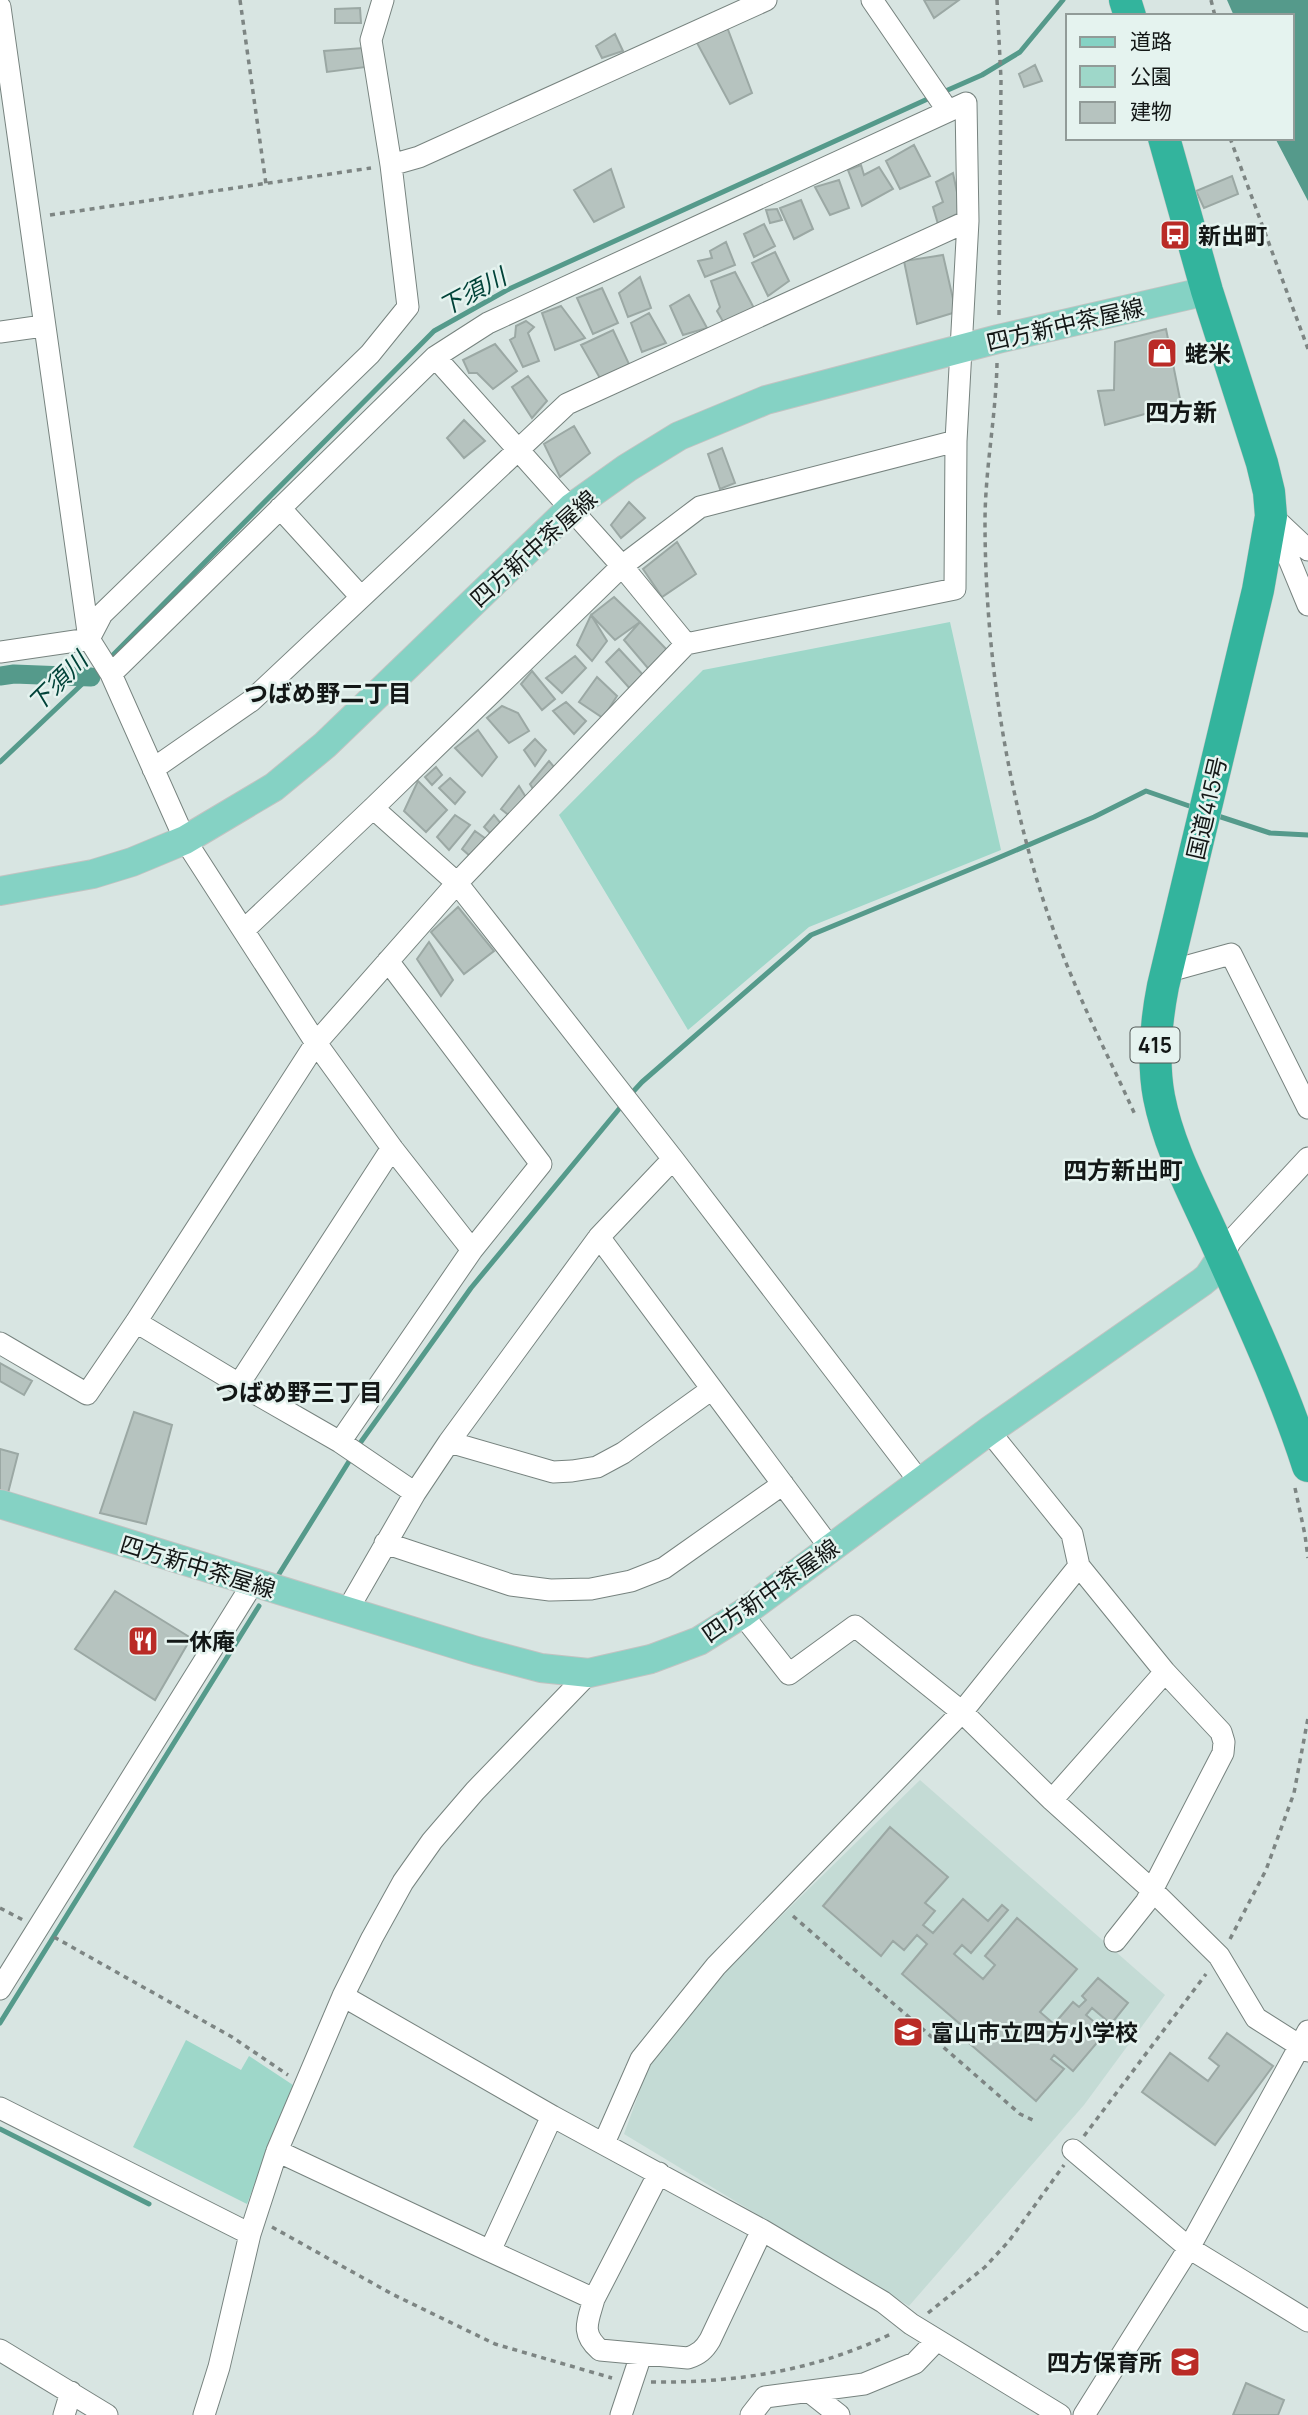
<svg xmlns="http://www.w3.org/2000/svg" width="1308" height="2415" viewBox="0 0 1308 2415" font-family="Manrope,'Noto Sans JP',sans-serif">
	<rect width="100%" height="100%" fill="#d8e5e2"/>
	<!-- built -->
	<path fill="#c4dbd5" d="M920,1780l245,215 -81,110 -175,201 -285,-172 24,-66 84,-104z"/>
	<!-- green -->
	<path fill="#9ed7c9" d="M950,622l51,228 -192,77 -121,103 -129,-215 144,-145z
		M186,2040l55,30 8,-14 44,29 -46,119 -114,-57z"/>
	<!-- water -->
	<path fill="#559a8b" d="M1227,0h81v201l-33,-63h17v-122h-58z"/>
	<g fill="none" stroke-linecap="round" stroke-linejoin="round">
		<!-- stream -->
		<path stroke="#559a8b" stroke-width="5" d="M941,93l41,-18 38,-23 43,-52
			M109,659l325,-328 75,-42 423,-192
			M0,762l99,-94
			M1215,815l55,18 38,2
			M630,1095l12,-13 169,-147 182,-75 101,-43 52,-26 49,17
			M358,1446l113,-158 153,-185
			M279,1574l74,-119
			M0,2023l259,-417
			M0,2129l149,75"/>
		<!-- canal -->
		<path stroke="#559a8b" stroke-width="19" d="M0,676l14,-2 77,3"/>
	</g>
	<!-- building -->
	<path fill="#b6c3bf" stroke="#9ba8a4" stroke-width="2" d="M924,0h35l-25,18z
		M360,8l1,15h-26v-14z
		M727,27l25,66 -22,11 -34,-63z
		M615,34l8,17 -21,7 -6,-12z
		M363,48l3,19 -39,5 -3,-21z
		M1035,65l7,16 -18,6 -5,-13z
		M914,145l16,31 -30,13 -14,-28z
		M861,165l3,10 15,-8 14,22 -31,17 -14,-36z
		M611,169l13,38 -30,15 -20,-32z
		M953,173l8,39 -23,12 -5,-17 10,-5 -7,-20z
		M1232,176l6,18 -34,14 -8,-17z
		M839,180l10,28 -19,7 -15,-28z
		M801,200l12,29 -19,10 -14,-31z
		M777,209l5,11 -12,3 -4,-13z
		M764,224l11,22 -21,11 -10,-23z
		M726,242l9,23 -30,12 -7,-16 14,-3 -2,-7z
		M775,252l14,29 -21,15 -16,-33z
		M943,255l13,57 -39,12 -13,-63z
		M735,272l21,40 -31,13 -8,-14 3,-4 -9,-26z
		M640,277l11,31 -23,9 -9,-24z
		M602,288l16,35 -25,11 -16,-36z
		M689,295l18,33 -24,7 -13,-29z
		M561,306l24,32 -30,12 -13,-37z
		M649,313l17,30 -24,9 -11,-29z
		M526,321l8,6 -6,6 11,28 -16,6 -13,-27 5,-3 1,-11z
		M1166,329l15,75 -76,21 -7,-34 16,-1 1,-48z
		M613,330l16,34 -28,16 -20,-35z
		M495,344l22,27 -24,18 -16,-16h-8l-6,-13z
		M528,376l19,25 -15,17 -20,-31z
		M464,420l21,21 -21,17 -17,-20z
		M574,426l16,27 -30,24 -16,-33z
		M722,448l13,35 -15,6 -12,-35z
		M629,502l16,16 -24,20 -10,-13z
		M677,542l19,32 -34,23 -19,-28z
		M614,597l26,25 -25,18 -24,-25z
		M591,615l16,26 -15,20 -15,-16z
		M640,622l30,31 -18,20 -28,-33z
		M619,649l26,28 -13,14 -26,-29z
		M575,656l11,12 -24,25 -16,-15z
		M532,671l23,28 -13,11 -21,-26z
		M597,677l20,19 -14,22 -24,-16z
		M566,702l20,19 -12,13 -21,-23z
		M502,706l16,7 11,18 -20,12 -22,-25z
		M478,730l19,27 -15,19 -27,-28z
		M535,739l11,11 -11,16 -11,-16z
		M549,761l6,7 -19,26 -6,-10z
		M436,767l6,8 -10,10 -7,-8z
		M450,778l15,14 -10,12 -16,-16z
		M418,781l29,29 -21,22 -22,-21z
		M519,786l8,13 -16,18 -10,-8z
		M455,815l15,10 -21,25 -12,-13z
		M494,815l8,10 -10,10 -8,-8z
		M475,831l11,8 -16,17 -8,-7z
		M458,907l36,44 -30,23 -33,-42z
		M429,942l24,38 -12,16 -24,-37z
		M0,1363l32,18 -8,14 -24,-14z
		M134,1412l38,13 -26,99 -46,-11z
		M0,1449l18,5 -11,43 -7,-1z
		M115,1591l76,47 -36,62 -80,-51z
		M890,1827l58,50 -23,26 10,8 -12,14 10,8 30,-34 25,22 14,-16 6,5 -37,43 -9,-8 -8,9 29,25 12,-14 -10,-9 32,-38 60,51 -37,43 14,12 19,-22 6,5 7,-7 -4,-4 16,-18 30,25 -17,21 -19,-16 -6,7 20,17 -33,39 -19,-16 -3,4 13,10 -28,32 -81,-70 5,-7 -58,-50 25,-30 -10,-9 -13,15 -11,-9 -12,15 -58,-50z
		M1227,2033l46,33 -58,79 -73,-53 28,-39 38,28 11,-15 -10,-8z
		M1246,2383l38,17 -6,15h-45z"/>
	<g fill="none" stroke-linecap="round" stroke-linejoin="round">
		<!-- minor casing -->
		<g stroke="#77837f" stroke-width="23">
			<path id="minor" d="M872,0l76,111
				M0,7l89,632 22,35 74,166 131,203 76,105 80,102
				M391,165l28,-8 347,-157
				M0,332l43,-6
				M435,357l187,209 64,78
				M280,508l81,89
				M1272,518l36,87
				M1276,520l32,30
				M89,639l13,-25 268,-260 38,-47 -17,-142 -20,-125 12,-40
				M0,652l89,-13
				M153,769l98,-68 316,-297 401,-183
				M373,808l84,75 216,276 247,323
				M245,929l128,-121 249,-242 78,-59 256,-66
				M1166,972l65,-18 77,154
				M599,1237l232,312
				M1222,1256l9,-15 77,-83
				M136,1322l103,62 101,58 75,51
				M0,1343l87,51 49,-72 180,-279 141,-160 229,-239 269,-55 1,-148 12,-220 -2,-118 -478,220 -53,34 -324,317
				M239,1384l153,-236
				M989,1431l83,103 7,32 86,106 56,60 3,10 -1,11 -77,149 -31,39
				M340,1442l132,-192 69,-86 -153,-203
				M449,1442l104,30 19,-1 25,-4 26,-14 89,-64
				M385,1543l126,42 39,5 41,-1 40,-8 33,-13 119,-84
				M347,1611l68,-118 34,-51 150,-205 74,-78
				M742,1614l47,60 66,-48 107,86 90,88 100,90 67,66 37,62 52,33
				M1052,1800l113,-128
				M0,1989l253,-406
				M343,1996l209,120
				M0,2108l250,126
				M604,2143l37,-84 75,-93 246,-254 117,-146
				M1073,2150l116,98 119,73
				M277,2151l213,100
				M762,2230l-52,110c-6,10 -11,14 -22,18l-88,-8c-20,-17 -12,-29 -6,-51l-104,-48 62,-135 210,114 121,72 28,22 149,91
				M594,2299l65,-126
				M0,2350l107,65
				M811,2393l28,22
				M64,2415l7,-23
				M204,2415l15,-48 31,-133 27,-83 66,-155 29,-58 31,-56 29,-41 43,-50 114,-118
				M621,2415l20,-60
				M751,2415l14,-18 99,-13 51,-21 22,-23
				M1084,2415l105,-167 119,-217"/>
		</g>
		<!-- major casing -->
		<g stroke="#c2c3c2" stroke-width="30">
			<path id="major" d="M0,891l93,-17 39,-12 53,-22 89,-53 51,-42 246,-237 56,-40 52,-32 87,-36 232,-61 209,-48
				M0,1504l477,147 64,17 48,5 62,-14 48,-18 43,-27 247,-183 213,-149 6,-5 14,-21"/>
		</g>
		<!-- highway casing -->
		<g stroke="#c2c3c2" stroke-width="33">
			<path id="highway" d="M1125,0l5,16
				M1164,138l43,153 55,172 7,29 2,24 -13,74 -95,396c-7,36 -11,74 -4,111 10,51 35,96 56,143 33,74 68,149 93,226"/>
		</g>
		<!-- path -->
		<path stroke="#7d8583" stroke-width="3.5" stroke-dasharray="5 5" stroke-linecap="butt" d="M240,0l26,184
			M997,0l4,79 -2,238
			M1211,0l4,16
			M1230,138l78,211
			M50,215l321,-47
			M997,363c-1,53 -12,106 -12,159 0,151 29,321 89,460 19,46 42,90 62,135
			M1295,1488l10,47 3,23
			M0,1908l23,12
			M793,1916l227,198 17,8
			M54,1937l178,100 56,38
			M1230,1939l36,-69 28,-77 14,-75
			M1084,2136l122,-162
			M272,2227l120,67 103,50 117,34
			M928,2313l57,-46 24,-26 55,-76
			M651,2382c85,1 163,-11 240,-48"/>
		<!-- minor -->
		<use href="#minor" stroke="#fff" stroke-width="21"/>
		<!-- major -->
		<use href="#major" stroke="#85d2c4" stroke-width="28"/>
		<!-- highway -->
		<use href="#highway" stroke="#33b49d" stroke-width="32"/>
	</g>
	<!-- icons -->
	<defs>
		<g id="bus-square" transform="scale(1.575)"><rect x="-9" y="-9" width="18" height="18" rx="4" fill="#ba2b26" stroke="#e5f3ef"/><path d="M-5-6H5V4H4V6H2V4H-2V6H-4V4H-5ZM-3.5-4V0h7V-4ZM-3.5 1.2v1.5H-2V1.2ZM2 1.2v1.5H3.5V1.2Z" fill="#fff"/></g>
		<g id="shop-square" transform="scale(1.575)"><rect x="-9" y="-9" width="18" height="18" rx="4" fill="#ba2b26" stroke="#e5f3ef"/><path d="M-5-2.5h2.3a2.7 3.5 0 0 1 5.4 0H5L5.5 6h-11ZM-1.5-2.5h3a1.5 2.3 0 0 0-3 0Z" fill="#fff"/></g>
		<g id="restaurant-square" transform="scale(1.575)"><rect x="-9" y="-9" width="18" height="18" rx="4" fill="#ba2b26" stroke="#e5f3ef"/><path d="M-5-6h1v4h1v-4h1v4h1v-4h1v5L-1.5 .5V6h-2V.5L-5-1ZM5-6V6H3V1.5H1.5Q1.5-4 5-6Z" fill="#fff"/></g>
		<g id="school-square" transform="scale(1.575)"><rect x="-9" y="-9" width="18" height="18" rx="4" fill="#ba2b26" stroke="#e5f3ef"/><path d="M0-5L7-2L0 1L-7-2ZM-4 1L0 2.5L4 1V4Q0 6-4 4Z" fill="#fff"/></g>
	</defs>
	<g fill-rule="evenodd">
		<use href="#bus-square" x="1175" y="235"/>
		<use href="#shop-square" x="1162" y="353"/>
		<use href="#restaurant-square" x="143" y="1641"/>
		<use href="#school-square" x="908" y="2032"/>
		<use href="#school-square" x="1185" y="2362"/>
	</g>
	<g text-anchor="middle" dominant-baseline="central" stroke-width="5" stroke-linejoin="round" paint-order="stroke">
		<!-- shield labels -->
		<rect fill="#e5f3ef" stroke="#525957" stroke-width="2" x="1130.5" y="1027.5" width="49" height="35" rx="5"/>
		<g font-size="21" font-weight="bold" fill="#131716">
			<text x="1155" y="1045">415</text>
		</g>
		<!-- poi labels -->
		<g font-size="23" font-weight="bold" fill="#131716" stroke="#e5f3ef" text-anchor="start">
			<text x="1198" y="235">新出町</text>
			<text x="1185" y="353">蛯米</text>
			<text x="166" y="1641">一休庵</text>
			<text x="931" y="2032">富山市立四方小学校</text>
			<text x="1162" y="2362" text-anchor="end">四方保育所</text>
		</g>
		<!-- street labels -->
		<g font-size="23" fill="#131716" stroke="#e5f3ef">
			<text transform="translate(1065 324) rotate(-13)">四方新中茶屋線</text>
			<text transform="translate(533 548) rotate(-42)">四方新中茶屋線</text>
			<text transform="translate(1206 808) rotate(-77)">国道415号</text>
			<text transform="translate(198 1566) rotate(17)">四方新中茶屋線</text>
			<text transform="translate(770 1590) rotate(-35)">四方新中茶屋線</text>
		</g>
		<!-- water labels -->
		<g font-size="24" font-style="italic" fill="#004238" stroke="#e5f3ef">
			<text transform="translate(472 291) rotate(-28)">下須川</text>
			<text transform="translate(57 681) rotate(-45)">下須川</text>
		</g>
		<!-- neighbourhood labels -->
		<g font-size="24" font-weight="bold" fill="#131716" stroke="#e5f3ef">
			<text x="1181" y="411">四方新</text>
			<text x="328" y="692">つばめ野二丁目</text>
			<text x="1123" y="1169">四方新出町</text>
			<text x="299" y="1391">つばめ野三丁目</text>
		</g>
	</g>
	<!-- legend -->
	<rect x="1066" y="14" width="228" height="126" fill="#e5f3ef" stroke="#919b98" stroke-width="2"/>
	<rect x="1080" y="37" width="35" height="10" fill="#85d2c4" stroke="#919b98" stroke-width="2"/>
	<text x="1130" y="49" font-size="21" fill="#131716">道路</text>
	<rect x="1080" y="66" width="35" height="21" fill="#9ed7c9" stroke="#919b98" stroke-width="2"/>
	<text x="1130" y="84" font-size="21" fill="#131716">公園</text>
	<rect x="1080" y="102" width="35" height="21" fill="#b6c3bf" stroke="#919b98" stroke-width="2"/>
	<text x="1130" y="119" font-size="21" fill="#131716">建物</text>
</svg>
